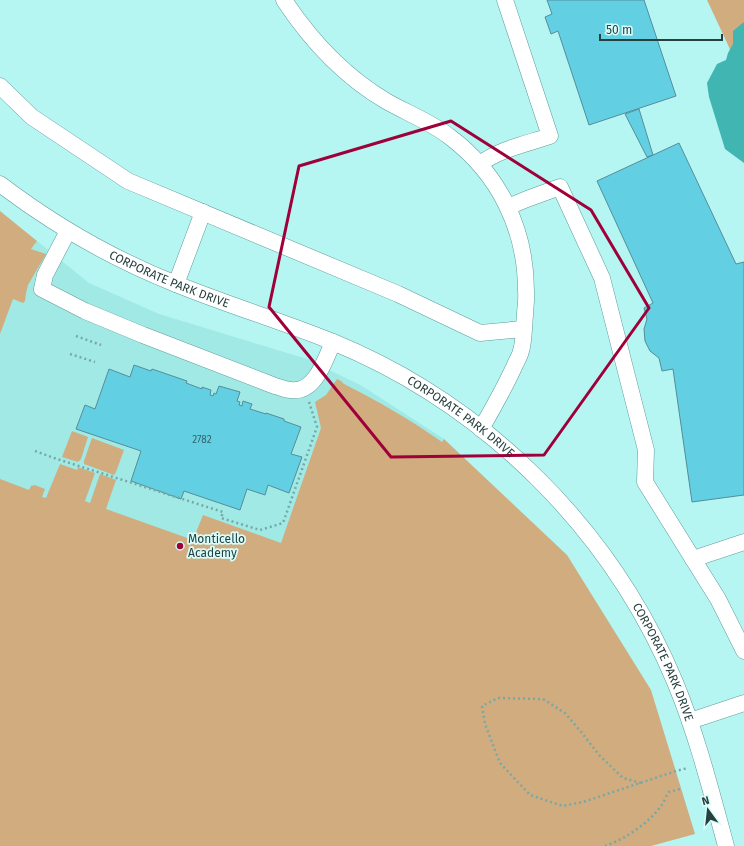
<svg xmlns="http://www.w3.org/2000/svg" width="744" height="846" viewBox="0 0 744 846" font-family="'Fira Sans',sans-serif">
	<rect width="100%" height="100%" fill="#b5f5f2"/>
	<!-- built -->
	<path fill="#a0e9e5" d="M37,241l52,42 70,31 148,45 55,27 82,53 -164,206 -280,-23v-332z"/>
	<!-- green -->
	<path fill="#d1ac7e" d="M707,0h37v91l-15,-44z
		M0,211l37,30 -6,8 15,5 -18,31 -2,8 -1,8 -2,2 -10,-4 -13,35z
		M337,379l4,2 3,3c34,17 67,36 98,58l2,-3 123,116 84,135 44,144 -44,12h-651v-367l29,11 2,-4 4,-1 10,4 -3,8 4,1 14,-34 17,6 1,-3 17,6 -10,28 5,2 10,-29 16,6 -10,29 87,31 10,-25 78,28 40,-115 -6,-26 11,-7z
		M72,431l16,6 -7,22 -3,3 -16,-5z
		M92,438l32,12 -8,22 -2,3 -30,-11v-3z"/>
	<!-- water -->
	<path fill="#40b5b1" d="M744,22v141l-19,-14 -16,-52 -2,-14 10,-19 9,-4 2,-7 5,-9v-13z"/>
	<!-- building -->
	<path fill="#63cfe3" stroke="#548e9a" d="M547,0h97l32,96 -87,29 -31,-94 -7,3 -6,-17 7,-3z
		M639,109l14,46 -6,2 -22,-43z
		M679,143l57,121 8,-2v233l-52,7 -19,-133 -11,2 -3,-13 -9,-7 -5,-10 -1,-12 3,-10 -3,-11 9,-5 -56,-122z
		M134,365l17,6 1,-2 35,12 -1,2 16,6v-2l9,3 -1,5 3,1 1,-3 2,1 3,-8 21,6 -3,9 3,1 -1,3 3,1 1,-5 9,3 -2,5 16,5v-1l18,6v2l17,6 -10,27 11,3 -13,36 -21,-8 -3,10 -18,-6 -7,21 -56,-19 -3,8 -50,-18 10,-30 -65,-22 9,-24 10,4 14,-40 21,8z"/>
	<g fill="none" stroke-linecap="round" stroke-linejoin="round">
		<!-- minor casing -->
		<g stroke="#5f9c9a" stroke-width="17">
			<g id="minor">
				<path d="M284,0c27,41 60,76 102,101 21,12 45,21 64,36 49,37 76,92 76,154 1,8 -1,16 -1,24 -1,9 -1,27 -4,36 -1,5 -5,11 -7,16 -10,22 -21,41 -33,62"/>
				<path d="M0,86l32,31 96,64 270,113 82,39 43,-4"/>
				<path d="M480,164c20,-15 46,-20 70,-28l-45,-136"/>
				<path id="s1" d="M0,184c54,41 113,75 176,100 52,21 105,37 157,58 153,63 278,187 342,340 22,53 36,109 51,164"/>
				<path d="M508,207l19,-8 33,-12 42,91 44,172 -1,32 48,77 51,-17"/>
				<path d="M68,231l-23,44 -3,14 43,22 58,24 132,51c5,1 10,4 15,4 25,4 35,-30 43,-48"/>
				<path d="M176,284l27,-72"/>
				<path d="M693,559l25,40 26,52"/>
				<path d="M690,721l54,-18"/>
			</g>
		</g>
		<!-- path -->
		<path stroke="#78a8a6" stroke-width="2.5" stroke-dasharray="2 3" stroke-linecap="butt" d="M76,336l25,9
			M70,354l25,8
			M35,451l22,8 166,53 -2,6 39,12 23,-7 34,-96 -8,-25
			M641,783l-18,-5 -24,-23 -17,-22 -17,-20 -22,-14 -45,-1 -16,8 3,18 15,39 30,32 33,11 20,-4 93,-31 12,-3
			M605,846c20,-7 44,-23 56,-40 3,-4 5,-10 8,-14l11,-3"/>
		<!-- minor -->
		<use href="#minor" stroke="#fff" stroke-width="16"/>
	</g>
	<!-- marked area -->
	<path fill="none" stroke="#a0003a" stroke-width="3" stroke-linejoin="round" d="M451,121l140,89 58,98 -105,147 -153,2 -122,-150 30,-141z"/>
	<!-- markers -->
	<circle fill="#a0003a" stroke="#d8fdfb" stroke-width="1.5" cx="180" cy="546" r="4"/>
	<g text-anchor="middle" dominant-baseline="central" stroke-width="3.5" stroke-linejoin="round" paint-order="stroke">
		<!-- number labels -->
		<g font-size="10" fill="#356468">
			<text x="202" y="440">2782</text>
		</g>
		<!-- street labels -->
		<g font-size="12" fill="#26403f" stroke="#d8fdfb">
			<text stroke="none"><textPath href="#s1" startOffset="195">CORPORATE PARK DRIVE</textPath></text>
			<text stroke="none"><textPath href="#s1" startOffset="519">CORPORATE PARK DRIVE</textPath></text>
			<text stroke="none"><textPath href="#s1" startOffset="842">CORPORATE PARK DRIVE</textPath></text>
		</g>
		<!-- poi labels -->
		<g font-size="12" fill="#26403f" stroke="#d8fdfb" text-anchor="start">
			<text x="188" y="539">Monticello<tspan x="188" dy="14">Academy</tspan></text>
		</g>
	</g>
	<!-- north arrow -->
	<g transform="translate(708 810) rotate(345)" stroke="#d8fdfb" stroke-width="3" paint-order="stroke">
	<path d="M0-3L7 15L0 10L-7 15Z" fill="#26403f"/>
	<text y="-6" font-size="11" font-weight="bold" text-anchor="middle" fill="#26403f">N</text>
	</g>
	<!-- scale -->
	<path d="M600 34v6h122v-6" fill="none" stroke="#26403f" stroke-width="2"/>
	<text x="606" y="34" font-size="12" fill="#26403f" stroke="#d8fdfb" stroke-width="3" paint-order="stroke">50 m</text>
</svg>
